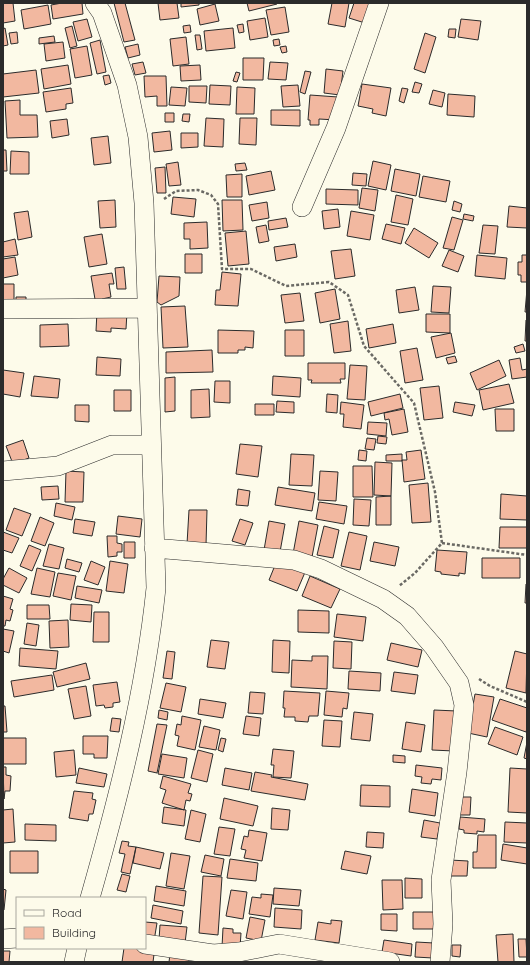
<svg xmlns="http://www.w3.org/2000/svg" width="530" height="965" viewBox="0 0 530 965" font-family="Quicksand,sans-serif">
	<rect width="100%" height="100%" fill="#fdfbea"/>
	<!-- building -->
	<path fill="#f2b8a0" stroke="#2b2b2b" d="M3,3h10l2,18 -12,2z
		M62,3h20l1,11 -30,5 -2,-14z
		M114,3h11l10,37 -11,2z
		M158,3h19l2,15 -19,2z
		M181,3h18v2l-18,2z
		M247,3h30v1l-28,7z
		M332,3h17l-4,24 -17,-3z
		M354,3h17l-6,20 -16,-5z
		M215,4l4,17 -19,4 -3,-16z
		M48,5l3,19 -27,5 -3,-19z
		M285,7l4,25 -18,3 -5,-25z
		M265,18l3,19 -18,3 -3,-19z
		M87,19l5,18 -14,4 -5,-19z
		M461,19l20,2 -3,19 -20,-3z
		M243,24l1,8 -5,1 -2,-8z
		M190,25l1,7 -7,1 -1,-7z
		M72,26l5,20 -7,2 -5,-20z
		M5,28l3,17 -5,1v-17z
		M233,28l2,20 -29,3 -2,-20z
		M449,29h7l-1,9 -7,-1z
		M17,32l1,11 -7,1 -2,-11z
		M425,33l11,4 -11,36 -11,-4z
		M195,35h5l2,14 -5,1z
		M54,36l1,6 -16,2v-6z
		M186,37l3,27 -16,2 -3,-27z
		M279,39l1,6 -6,1 -1,-6z
		M100,40l6,32 -9,2 -7,-31z
		M63,42l2,16 -19,3 -2,-17z
		M138,44l2,11 -12,3 -3,-11z
		M87,46l5,29 -17,3 -5,-29z
		M286,46l1,6 -5,1 -2,-6z
		M243,58h21l-1,22h-20z
		M143,62l3,11 -11,2 -3,-11z
		M270,62l18,1 -2,17 -18,-1z
		M68,65l3,19 -27,5 -3,-20z
		M200,65l1,15 -20,1 -1,-15z
		M326,69l17,2 -3,24 -16,-2z
		M36,70l3,23 -36,4v-23z
		M305,71l6,1 -6,22 -5,-2z
		M236,72l4,1 -3,9 -4,-1z
		M109,75l2,8 -6,2 -2,-9z
		M144,76h22l1,30h-10v-10l-12,1z
		M415,82l7,2 -3,9 -7,-1z
		M362,84l29,4 -5,28 -14,-3 1,-4 -15,-3z
		M210,85l21,1 -1,19 -21,-1z
		M298,85l2,21 -17,1 -2,-21z
		M189,86h18l-1,17 -17,-1z
		M171,87l16,1 -2,18 -16,-1z
		M237,87l18,1 -1,26h-18z
		M71,88l2,15 -7,1v5l-20,3 -3,-20z
		M402,88l6,1 -4,14 -5,-2z
		M433,90l12,3 -3,14 -13,-3z
		M448,94l27,2 -1,21 -27,-2z
		M310,95l28,2 -2,23 -17,-1v6h-9v-5h-2z
		M20,100v15h17l1,22 -31,1 -2,-37z
		M271,110h29v16l-29,-1z
		M165,113h9v9h-9z
		M183,114h7l-1,8 -7,-1z
		M206,118l18,1 -1,28 -19,-1z
		M240,118h17l-1,27 -17,-1z
		M67,119l2,16 -17,3 -2,-17z
		M170,131l2,19 -18,2 -2,-19z
		M181,133h17v14l-17,1z
		M108,136l3,27 -17,2 -3,-27z
		M3,150h3l1,21h-4z
		M11,151l18,1v22h-19z
		M373,161l18,4 -5,25 -18,-4z
		M178,162l3,23 -12,1 -3,-22z
		M245,163l2,7 -11,1 -1,-7z
		M165,167l1,26h-9l-2,-25z
		M395,169l25,5 -4,22 -25,-5z
		M271,171l4,19 -26,5 -3,-19z
		M353,173l14,1 -1,12 -14,-1z
		M242,174v23h-15l-1,-22z
		M423,176l27,5 -4,21 -27,-5z
		M362,188l16,2 -3,21 -16,-3z
		M326,189l32,1v15l-32,-1z
		M396,195l17,4 -5,26 -17,-3z
		M173,197l23,2 -2,18 -23,-3z
		M115,200l1,27 -16,1 -2,-27z
		M222,200h20l1,30 -20,1z
		M454,201l8,3 -2,8 -8,-2z
		M267,202l2,16 -17,3 -3,-16z
		M509,206l18,2v20l-20,-1z
		M338,209l2,18 -16,2 -2,-18z
		M28,211l4,26 -14,3 -4,-27z
		M351,211l23,4 -4,25 -23,-4z
		M464,214l10,2 -1,5 -10,-2z
		M452,217l11,3 -9,30 -11,-2z
		M286,218l2,9 -19,3 -1,-9z
		M207,222l1,26 -18,1v-10h-6v-16z
		M386,224l19,4 -4,16 -19,-5z
		M266,225l3,16 -10,2 -3,-16z
		M483,225l15,1 -3,28 -16,-1z
		M414,228l24,15 -9,15 -24,-15z
		M246,231l3,33 -21,2 -3,-33z
		M102,234l5,30 -18,3 -5,-30z
		M15,239l3,16 -15,2v-15z
		M295,244l2,13 -21,4 -2,-14z
		M351,249l4,27 -20,3 -4,-28z
		M449,250l15,6 -6,16 -16,-6z
		M185,254h17v19h-17z
		M477,255l30,3 -2,21 -30,-3z
		M522,255h5v27h-6v-7h-3v-13h4z
		M15,257l3,18 -15,3v-19z
		M124,267l2,22h-9l-2,-21z
		M222,272l19,2 -3,32 -23,-1 1,-15h4z
		M112,273l2,11h-5l2,13 -9,2v5l-6,1 -5,-29z
		M159,276l21,1 -1,19 -18,9 -4,-3z
		M3,284h11v20l-11,-1z
		M433,286l18,1 -2,26 -18,-1z
		M415,287l4,23 -20,3 -3,-23z
		M335,289l5,30 -20,4 -5,-30z
		M527,289v23h-2z
		M300,293l4,28 -19,2 -4,-28z
		M16,297h10v7h-10z
		M185,306l3,41 -25,1 -2,-41z
		M97,311l30,1 -1,17 -15,-1v4l-15,-1z
		M426,314h24v19l-24,-1z
		M526,320h1v21h-2z
		M348,321l3,30 -17,2 -4,-29z
		M68,324l1,22 -29,1v-22z
		M393,324l3,19 -27,5 -3,-19z
		M218,330l36,1 -1,17 -8,-1v3h-7v3h-20z
		M285,330h19v26h-19z
		M451,333l4,20 -19,5 -5,-21z
		M523,344l2,7 -9,2 -2,-6z
		M417,348l6,32 -18,3 -5,-32z
		M212,350l1,22 -47,1v-21z
		M455,356l2,6 -9,2 -2,-6z
		M97,357l24,2 -1,17 -24,-1z
		M520,358l2,12 5,-1v8l-15,2 -3,-19z
		M499,360l7,16 -29,14 -7,-17z
		M308,363h37v16h-5l1,4h-30l1,-3h-4z
		M350,365l17,1 -2,34 -18,-1z
		M3,370l21,3 -4,24 -17,-3z
		M34,376l26,3 -2,19 -27,-2z
		M273,376l28,2 -1,19 -28,-2z
		M175,377v34l-10,1v-34z
		M215,381h15v22l-16,-1z
		M509,384l5,19 -31,7 -4,-20z
		M439,386l4,32 -19,2 -4,-32z
		M209,389l1,28 -19,1v-28z
		M114,390h17v21h-17z
		M327,394l11,1 -1,18 -11,-1z
		M400,394l3,14 -32,8 -3,-14z
		M277,401l17,1v11l-18,-1z
		M341,402l23,3 -3,24 -18,-2 1,-13h-4z
		M455,402l20,3 -3,11 -19,-4z
		M255,404h19v11h-19z
		M75,405h14v17l-14,-1z
		M404,409l4,23 -16,3 -3,-16 -4,1 -1,-7z
		M495,409h19v22h-18z
		M368,422l19,1 -1,13 -19,-2z
		M378,436l9,1 -1,7 -9,-1z
		M367,438l9,1 -2,11 -9,-1z
		M23,440l6,18 -16,6 -7,-18z
		M240,444l22,2 -4,31 -22,-3z
		M359,450l8,1 -1,10 -8,-1z
		M421,450l4,29 -21,3 -2,-22h5l-1,-8z
		M291,454l23,1 -2,31 -23,-1z
		M402,454v7h-16v-6z
		M375,462l17,1 -1,33 -17,-1z
		M353,466h19l1,31h-20z
		M66,471l18,1 -1,30h-18z
		M320,471l18,1 -2,29 -18,-1z
		M428,483l3,39 -19,1 -3,-38z
		M58,486l1,13 -17,1 -1,-13z
		M278,487l37,6 -3,18 -37,-6z
		M238,489l12,2 -2,15 -12,-1z
		M501,494l26,2v24l-27,-1z
		M391,496v29h-15v-28z
		M354,499l17,1 -2,26 -16,-1z
		M319,502l28,4 -3,18 -28,-5z
		M56,503l19,4 -3,13 -18,-4z
		M14,508l17,6 -9,22 -16,-6z
		M189,510h18l-1,35 -19,-1z
		M118,516l24,3 -2,18 -24,-3z
		M40,517l14,6 -9,23 -14,-5z
		M75,519l20,3 -3,14 -19,-3z
		M240,519l13,4 -8,22 -13,-4z
		M269,521l16,3 -5,28 -16,-2z
		M299,521l19,4 -6,32 -19,-3z
		M324,526l15,4 -6,28 -16,-3z
		M500,527h27v21h-28z
		M3,532l16,6 -7,15 -9,-3z
		M349,532l18,4 -7,34 -19,-4z
		M107,536h10v7l5,1v8h-5v4l-9,1z
		M124,542h11v16h-11z
		M374,542l25,5 -4,19 -25,-5z
		M49,544l15,4 -5,21 -16,-3z
		M29,545l12,5 -9,21 -12,-5z
		M437,550l30,2 -2,22 -6,-1v3l-18,-2v-2l-6,-1z
		M278,558l28,12 -9,21 -28,-11z
		M482,558h38v20h-38z
		M67,559l15,4 -3,9 -14,-4z
		M91,561l14,6 -7,18 -14,-5z
		M110,561l18,3 -4,29 -18,-2z
		M9,568l18,10 -8,15 -16,-8v-6z
		M37,568l18,4 -5,25 -19,-3z
		M58,573l18,3 -5,24 -18,-4z
		M310,576l30,13 -9,19 -29,-12z
		M526,584h1v19h-2z
		M77,586l25,4 -3,13 -24,-5z
		M3,596l10,3 -3,10 3,1 -3,11 -4,-1 -1,6h-2z
		M71,604l21,1 -1,17 -21,-2z
		M27,605h22l1,14h-23z
		M298,610l31,1v22l-31,-1z
		M94,612h15v30h-16z
		M337,614l29,3 -3,24 -29,-4z
		M68,620l1,27 -19,1 -1,-27z
		M27,623l12,2 -3,21 -12,-2z
		M3,629l11,2 -5,22 -6,-2z
		M211,640l18,2 -4,27 -18,-2z
		M273,640l17,1 -1,32 -17,-1z
		M334,641l18,1 -1,27 -18,-1z
		M391,643l31,7 -4,17 -31,-7z
		M20,648l38,3 -2,18 -37,-3z
		M167,651l8,1 -3,27 -9,-1z
		M515,651l12,3 -1,39 -20,-5z
		M312,656h16l-1,33 -36,-2 1,-27 20,1z
		M86,663l4,16 -33,8 -4,-15z
		M349,671l32,2 -1,18 -32,-2z
		M394,672l24,3 -3,19 -24,-3z
		M52,675l2,15 -40,7 -3,-16z
		M117,682l3,20 -7,1v4l-8,1 -1,-3 -8,1 -3,-21z
		M166,683l20,4 -5,25 -21,-4z
		M86,686l5,30 -17,3 -6,-30z
		M284,691l36,2 -2,23h-9l-1,6 -13,-1v-4h-11l1,-9h-2z
		M326,691l23,2 -2,16 -4,-1 -1,9 -18,-2z
		M250,692l15,1 -2,21 -15,-1z
		M475,694l19,3 -7,40 -19,-4z
		M200,699l26,4 -3,15 -25,-4z
		M500,699l27,9v20l-1,4 -34,-12z
		M3,706h2l2,26h-4z
		M159,710l9,2 -1,8 -9,-2z
		M434,710l23,1 -3,40 -22,-1z
		M354,712l19,2 -3,27 -19,-2z
		M182,716l19,4 -6,30 -18,-4 2,-10 -4,-1 2,-11 4,1z
		M246,716l15,2 -2,18 -16,-2z
		M112,718l9,1 -2,13 -9,-1z
		M324,720l18,1 -2,26 -18,-1z
		M406,722l19,3 -4,27 -19,-3z
		M157,724l10,1 -10,48 -9,-2z
		M204,726l16,4 -4,20 -17,-3z
		M495,727l28,10 -6,18 -29,-11z
		M83,736h25l-1,22h-13v-4h-11z
		M3,738h23v26h-23z
		M221,738l5,1 -3,13 -5,-2z
		M527,742v17l-3,-1z
		M273,749l21,2 -3,27 -18,-1 1,-12h-3z
		M74,750l2,25 -20,2 -2,-25z
		M198,750l15,4 -6,28 -16,-4z
		M162,754l25,4 -3,20 -26,-4z
		M393,755l12,1v7l-12,-1z
		M416,765l26,3 -1,12 -9,-1 -1,5 -10,-1 1,-6 -7,-1z
		M3,767h3v8l5,1 -1,15h-5l-1,8z
		M79,768l28,6 -3,13 -28,-4z
		M225,768l27,5 -3,17 -27,-5z
		M510,768l17,1v44l-19,-1z
		M255,772l17,3 -1,2 37,7 -3,16 -54,-9z
		M163,776l28,8 -3,9 4,1 -2,7 -4,-1 -2,10 -22,-7 4,-13 -6,-2z
		M361,785l29,1v21l-30,-1z
		M412,789l26,4 -3,23 -26,-4z
		M74,791l19,2 -1,6 4,1 -3,14h-4l-1,7 -19,-3z
		M462,797h9l-1,18h-10z
		M224,798l34,8 -5,20 -33,-7z
		M164,807l22,3 -2,16 -22,-3z
		M272,808l18,2 -2,20 -17,-1z
		M13,809l2,33 -12,1v-33z
		M191,810l15,4 -6,28 -15,-3z
		M460,817l25,2 -1,13 -7,-1v3l-13,-1v-3l-5,-1z
		M424,820l16,3 -3,16 -16,-2z
		M505,822l22,1v20l-23,-1z
		M25,824l31,1v16l-31,-1z
		M219,827l16,2 -5,27 -16,-2z
		M249,830l18,3 -5,28 -18,-3 2,-8 -5,-1 3,-13 4,1z
		M367,832l17,1 -1,15 -17,-1z
		M478,835h18v33h-23v-16h4z
		M122,841l7,1 -1,4 8,1 -6,27 -9,-2 4,-18 -6,-1z
		M503,844l24,4v16l-26,-4z
		M136,847l28,6 -4,16 -27,-6z
		M10,851h28v22h-28z
		M345,851l26,5 -4,18 -26,-5z
		M171,853l19,3 -6,33 -18,-3z
		M205,855l19,4 -3,17 -20,-4z
		M230,859l28,4 -2,18 -29,-3z
		M450,860l18,1 -1,15h-18z
		M122,874l8,2 -4,16 -9,-2z
		M203,876l19,1 -4,58 -19,-2z
		M405,878l17,1v19h-17z
		M382,880h20l1,29 -20,1z
		M156,886l30,5 -2,15 -30,-5z
		M274,888l27,2 -2,16 -26,-2z
		M3,889l3,1 -2,20h-1z
		M231,890l16,2 -4,27 -17,-3z
		M261,894l12,1 -3,22 -21,-3 3,-17 9,1z
		M153,905l30,6 -2,13 -30,-6z
		M275,908l27,2 -1,19 -27,-2z
		M413,912h21v17h-21z
		M381,914h16v17l-16,-1z
		M250,917l15,3 -4,21 -15,-3z
		M331,920l11,1 -3,22 -24,-3 3,-18 13,2z
		M145,922l12,1 -3,18 -9,-1z
		M160,925l27,2 -2,16 -26,-3z
		M223,928l10,1v4h8l-1,15 -18,-1z
		M513,934l1,28h-16l-2,-27z
		M518,939h8l1,18h-8z
		M384,940l28,4 -1,12 -29,-4z
		M416,942l18,1 -1,15 -18,-1z
		M452,945h9l-1,12 -8,-1z
		M155,947l-2,15h-31l2,-14z
		M3,951h7l-1,11h-6z
		M170,954l19,3v5h-20z"/>
	<g fill="none" stroke-linecap="round" stroke-linejoin="round">
		<!-- street casing -->
		<g stroke="#2b2b2b" stroke-width="20">
			<path id="street" d="M302,207l34,-79 43,-125
				M3,309l144,-1
				M3,471l55,-5 54,-21h39
				M154,548l140,12 27,9 62,30 24,17 27,31 25,36 5,22 -7,67 -16,108 2,44 -3,38
				M90,898c29,-102 55,-204 66,-310l-12,-385 -6,-66 -11,-52 -25,-72 -7,-10
				M3,939l14,-1
				M145,944l68,10 26,-2 40,-8 111,18
				M74,962l3,-14"/>
		</g>
		<!-- path -->
		<path stroke="#6a6964" stroke-width="2.5" stroke-dasharray="3 2" stroke-linecap="butt" d="M164,199l12,-8 22,-1 13,5 7,9 4,65h29l35,17 43,-4 19,13 16,51 50,57 21,89 7,51 -27,30 -16,13
			M442,543l85,12
			M479,679l11,7 37,16"/>
		<!-- street -->
		<use href="#street" stroke="#fdfbea" stroke-width="19"/>
	</g>
	<!-- border -->
	<rect width="530" height="965" fill="none" stroke="#2b2b2b" stroke-width="8"/>
	<!-- legend -->
	<rect x="16" y="897" width="130" height="52" fill="#fdfbea" stroke="#a9a89e"/>
	<rect x="24" y="910" width="20" height="6" fill="#fdfbea" stroke="#a9a89e"/>
	<text x="52" y="917" font-size="12" fill="#2b2b2b">Road</text>
	<rect x="24" y="927" width="20" height="12" fill="#f2b8a0" stroke="#a9a89e"/>
	<text x="52" y="937" font-size="12" fill="#2b2b2b">Building</text>
</svg>
